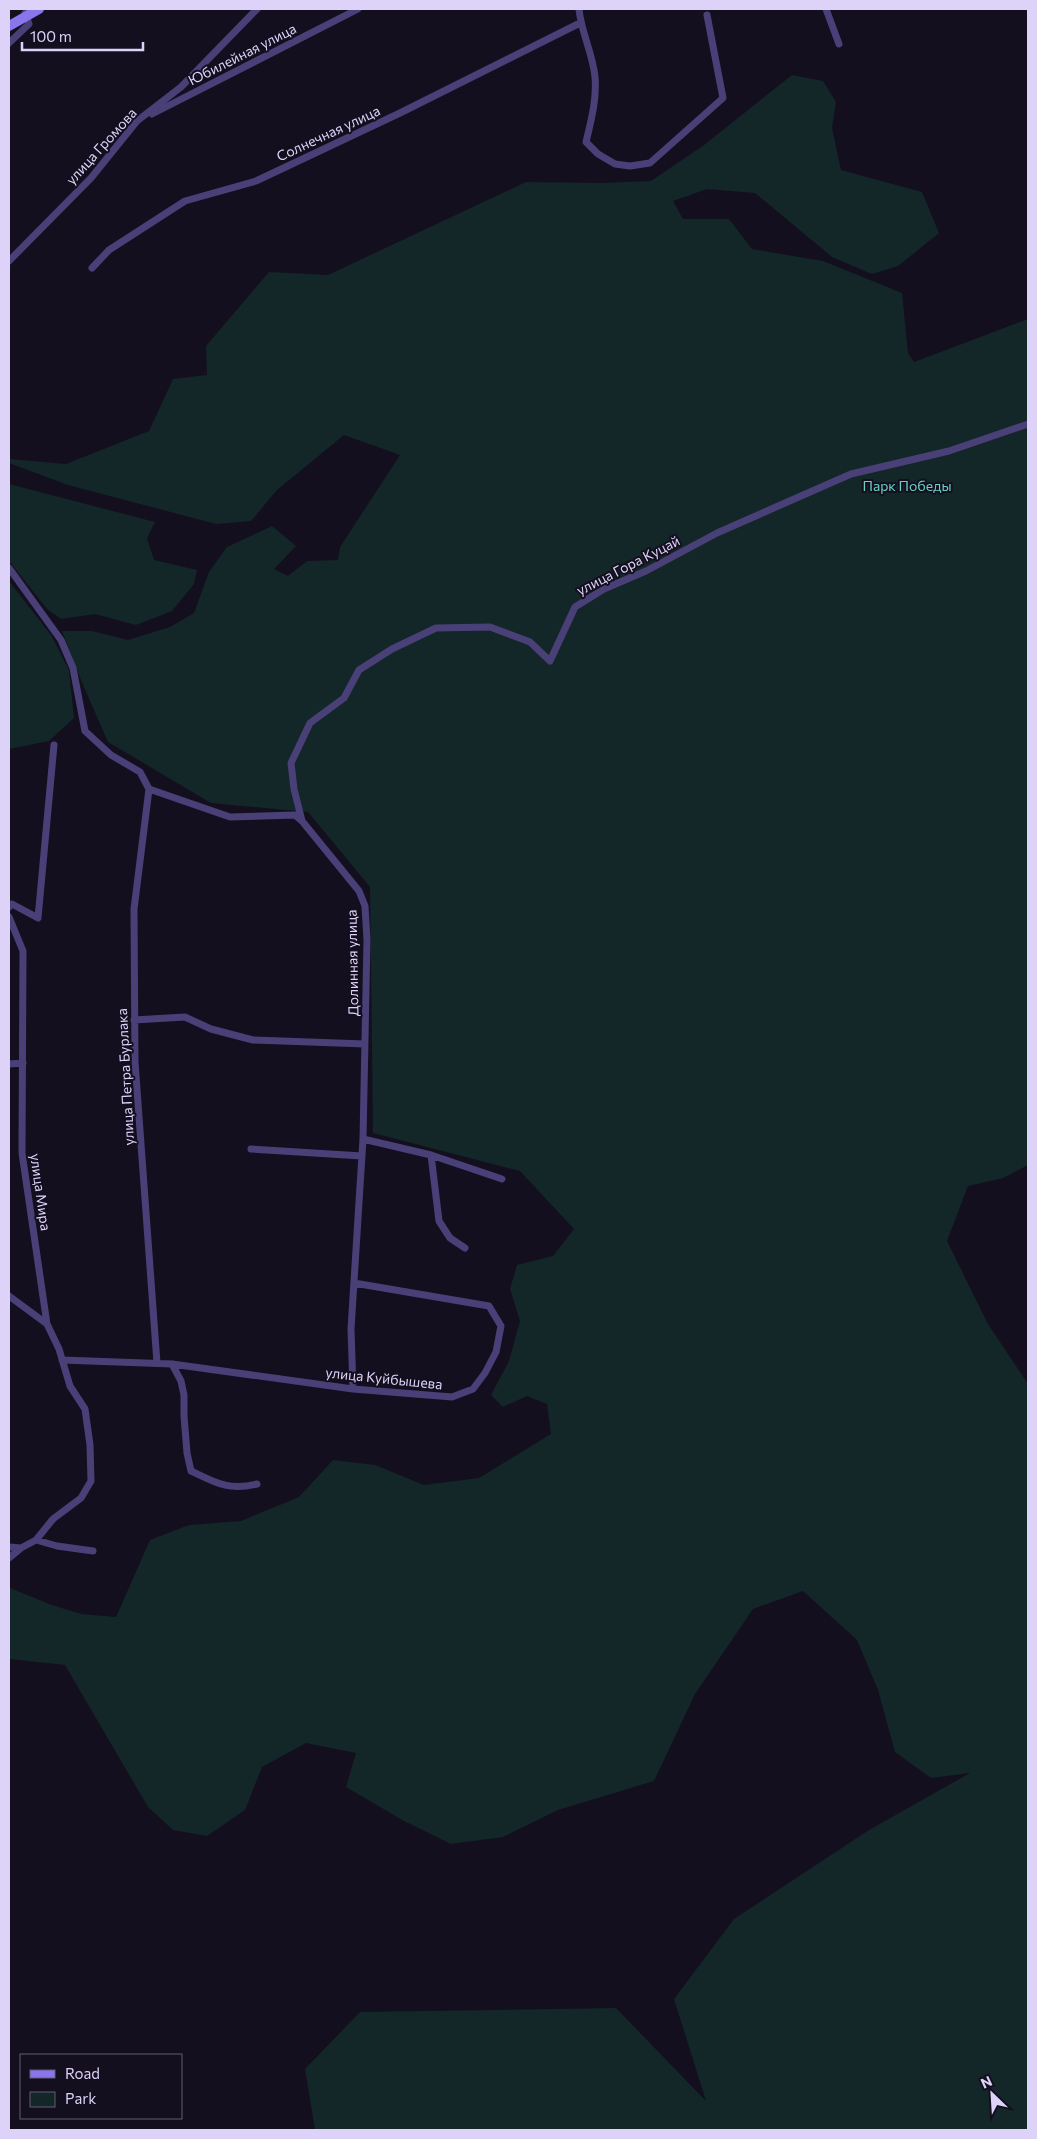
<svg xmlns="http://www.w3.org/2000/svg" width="1037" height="2139" viewBox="0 0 1037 2139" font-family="Commissioner,sans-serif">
	<rect width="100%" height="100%" fill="#140f1f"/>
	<!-- green -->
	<path fill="#132628" d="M792,75l31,6 13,21 -4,26 9,42 81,22 17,41 -41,33 -26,8 -40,-17 -77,-64 -48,-4 -34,12 10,18h46l23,30 71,12 79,32 6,60 6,9 114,-43v846l-25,13 -35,8 -21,55 41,83 40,60v746h-713l-10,-61 55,-57 256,-4 90,93 -32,-102 60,-80 135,-89 101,-57 -39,5 -36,-26 -17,-62 -21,-50 -54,-49 -50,18 -58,85 -41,87 -96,29 -55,27 -52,7 -47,-23 -58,-34 10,-34 -50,-10 -44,24 -17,43 -38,26 -34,-6 -25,-23 -83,-142 -56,-6 1,-71 42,17 29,9 35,3 34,-77 39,-15 52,-4 58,-24 34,-37 42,5 49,20 55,-7 72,-44 -4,-30 -20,-8 -24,11 -12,-12 18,-34 11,-40 -10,-32 7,-24 36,-9 21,-27 -54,-58 -147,-38 -3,-246 -62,-75 -97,-9 -103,-61 -27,-62 -19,-49h30l36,9 42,-13 24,-14 15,-41 18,-25 45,-21 24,20 -22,23 14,7 19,-15 31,-1 2,-13 60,-92 -56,-20 -67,55 -26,31 -35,3 -148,-39 -59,-22v-4l57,5 83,-33 24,-52 34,-4 -1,-29 63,-74 59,3 198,-93 76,1 49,-2 53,-36z
		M9,484l146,38 -8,16 7,22 43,10 -3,14 -22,27 -36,14 -41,-11 -34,5 -14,-10 -38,-48z
		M9,581l42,54 18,35 5,48 -25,23 -40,8z"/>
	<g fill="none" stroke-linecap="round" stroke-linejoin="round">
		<!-- minor -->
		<path stroke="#4a4078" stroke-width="7" d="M579,9c2,23 14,45 16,68 2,22 -4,44 -9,65l12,12 17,10 15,2 20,-3 73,-65 -16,-83
			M826,9l13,35
			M9,43l20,-19 -4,-11
			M152,114l206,-105
			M9,261l82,-83 46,-57 44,-34 76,-78
			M92,268l17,-18 76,-49 71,-20 144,-68 180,-90
			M9,568l52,72 12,28 12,63 26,24 29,17 9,17 81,28 65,-2 7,6 57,70 6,15 2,34 -4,199 -12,190 2,60
			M149,789l-15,120 1,153 22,301
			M302,821l-8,-32 -3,-26 19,-40 34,-25 15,-28 33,-21 44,-21 54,-1 40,15 20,19 25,-54 29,-18 42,-18 71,-38 134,-59 98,-23 79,-27
			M9,907l3,-3 26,14 16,-173
			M9,917l14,34 -1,202 25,171
			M134,1020l51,-3 26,12 42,11 112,4
			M9,1064l14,-1
			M363,1139l68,16 71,24
			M251,1149l111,7
			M431,1155l8,66 11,17 15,10
			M9,1296l38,28 12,25 11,37 15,23 5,36 1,36 -10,17 -28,21 -17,21
			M62,1360l110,4 181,25 99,8 21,-8 12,-16 11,-21 5,-26 -12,-20 -135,-23
			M172,1364l9,17 3,14v21l3,37 4,18c25,12 38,20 66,13
			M9,1547l12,1 15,-8 21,6 36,5
			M9,1558l12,-10"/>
		<!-- secondary -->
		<path stroke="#8976ed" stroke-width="10" d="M9,26l30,-17"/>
	</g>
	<g text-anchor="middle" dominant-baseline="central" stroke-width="4" stroke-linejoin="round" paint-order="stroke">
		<!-- street labels -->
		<g font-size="14" fill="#ddd3f9" stroke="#140f1f">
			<text transform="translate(242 54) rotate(-27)">Юбилейная улица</text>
			<text transform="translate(328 133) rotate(-25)">Солнечная улица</text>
			<text transform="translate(101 146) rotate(-48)">улица Громова</text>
			<text transform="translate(628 565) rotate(-27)">улица Гора Куцай</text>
			<text transform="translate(352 963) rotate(-91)">Долинная улица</text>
			<text transform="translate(125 1077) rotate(-93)">улица Петра Бурлака</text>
			<text transform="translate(41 1192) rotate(82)">улица Мира</text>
			<text transform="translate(384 1378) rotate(6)">улица Куйбышева</text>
		</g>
		<!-- park labels -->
		<g font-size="14" fill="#69d0c4" stroke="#140f1f">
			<text x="907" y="485">Парк Победы</text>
		</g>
	</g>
	<!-- border -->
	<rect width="1037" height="2139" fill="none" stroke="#ddd3f9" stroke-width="20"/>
	<!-- legend -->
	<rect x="20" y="2054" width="162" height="65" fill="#140f1f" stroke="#645d76"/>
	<rect x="30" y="2070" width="25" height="8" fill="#8976ed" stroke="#645d76"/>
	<text x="65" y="2079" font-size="15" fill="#ddd3f9">Road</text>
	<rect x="30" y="2092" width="25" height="15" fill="#132628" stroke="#645d76"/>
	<text x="65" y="2104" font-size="15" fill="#ddd3f9">Park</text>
	<!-- north arrow -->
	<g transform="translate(992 2094) rotate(335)" stroke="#140f1f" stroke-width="4" paint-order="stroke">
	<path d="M0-4L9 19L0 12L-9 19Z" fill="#ddd3f9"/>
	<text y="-8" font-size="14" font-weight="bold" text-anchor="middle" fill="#ddd3f9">N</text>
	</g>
	<!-- scale -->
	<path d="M22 42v8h121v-8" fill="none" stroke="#ddd3f9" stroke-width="2.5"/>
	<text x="30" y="42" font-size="15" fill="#ddd3f9" stroke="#140f1f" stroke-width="4" paint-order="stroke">100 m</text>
</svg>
